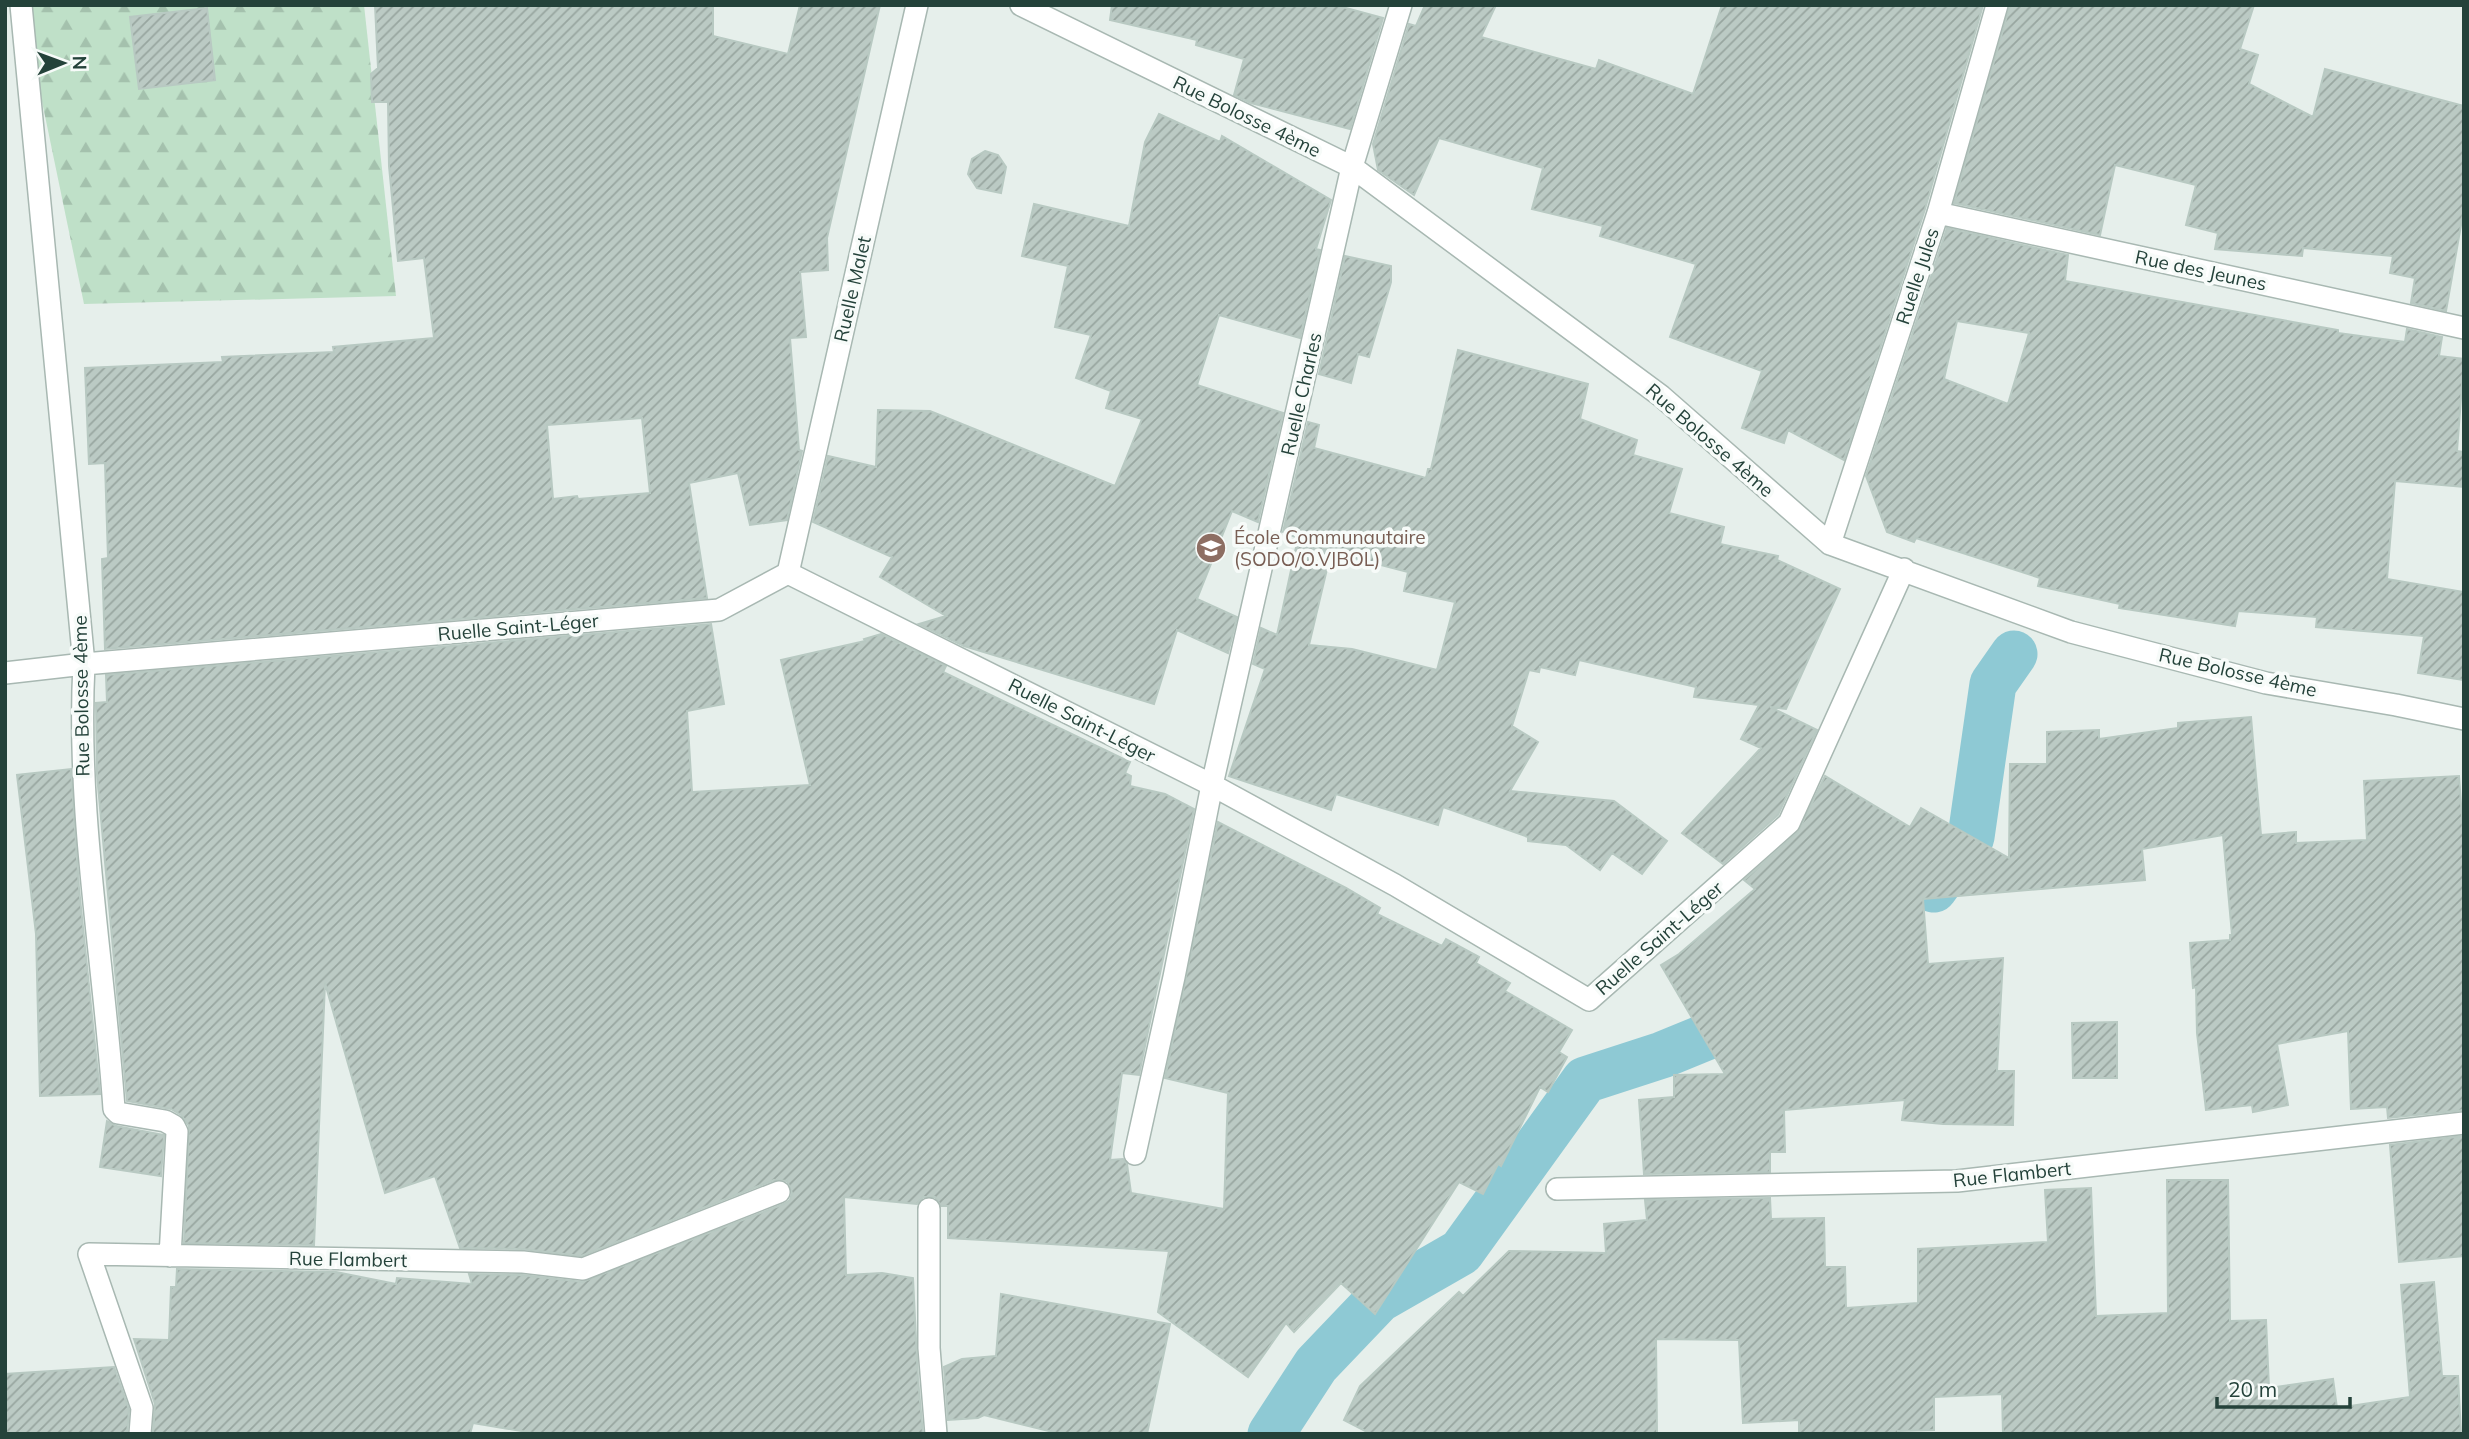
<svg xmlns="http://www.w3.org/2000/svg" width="2469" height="1439" viewBox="0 0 2469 1439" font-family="Mulish,sans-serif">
	<defs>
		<pattern id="forest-firs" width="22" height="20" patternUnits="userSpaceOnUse" patternTransform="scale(1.75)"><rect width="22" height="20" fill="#bfe0c8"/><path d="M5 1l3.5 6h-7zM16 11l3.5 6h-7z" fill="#a4c1ad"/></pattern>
		<pattern id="building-hatch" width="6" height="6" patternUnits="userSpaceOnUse" patternTransform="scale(1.75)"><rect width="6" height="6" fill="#bbcac4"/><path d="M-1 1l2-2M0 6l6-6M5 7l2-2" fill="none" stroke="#98a6a0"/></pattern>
	</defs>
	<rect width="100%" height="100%" fill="#e6efeb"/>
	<!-- forest -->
	<path fill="url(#forest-firs)" d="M22,5h342l32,291 -312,8z"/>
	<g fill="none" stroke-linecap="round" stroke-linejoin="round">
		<!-- canal -->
		<path stroke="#8ec9d4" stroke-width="47" d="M1934,889l37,-52 22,-153 21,-30
			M1271,1434l45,-69 63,-66 82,-47 124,-172 77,-25 88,-36 13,-8"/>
	</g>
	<!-- building -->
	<path fill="url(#building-hatch)" stroke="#b8c9c2" stroke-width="2" fill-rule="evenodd" d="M375,5h338v31l75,18 12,-49h80l-53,233 1,32 -28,2 6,65 -16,1 9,112 3,1 -15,69 -37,5 -12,-52 -49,10 18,115 -602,51 -3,-90 6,-1 -3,-95 -16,1 -4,-96 138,-6 -1,-5 112,-5 -1,-5 101,-9 -10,-80 -26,3 -9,-95 -1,-64h-16l-1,-28 7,-6zM642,418l8,75 -72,6 -1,-3 -24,3 -6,-74z
		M1112,5h223l48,13 -33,111 -99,-26 -17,-8 10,-36 -48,-14 1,-5 -87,-20z
		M1425,5h71l-15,32 115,32 3,-9 94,34 29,-89h261l-58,204 -81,251 -56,-30 -4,13 -42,-15 20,-57 -92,-34 26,-73 -96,-28 3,-10 -71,-17 11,-41 -104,-30 -25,57 -36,-25 -5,-26 36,-120 7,2z
		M2010,5h244l-14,44 18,6 -9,29 64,33 12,-48 139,37v102l-18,103 -35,-8 4,-25 -25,-5 3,-17 -90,-8 -1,8 -87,-7 3,-16 -32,-8 10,-40 -81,-20 -15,70 -146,-32z
		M207,8l8,72 -76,9 -9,-72z
		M1159,114l61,28 2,-6 109,64 -15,49 4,1 -20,88 -81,-23 -22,70 86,28 -25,109 -26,-11 -35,88 40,18 -9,36 -51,-23 -23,74 -190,-58 -45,-22 27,-8 -66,-39 12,-20 -79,-35 15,-66 48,11 2,-57 52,1 185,75 27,-67 -36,-11 5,-17 -35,-13 15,-43 -36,-8 13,-61 -46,-10 12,-52 95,22 16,-84z
		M985,151l13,4 8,12 -5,26 -24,-5 -9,-14 4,-15z
		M1947,228l121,27 -3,26 273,49v3l67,9 2,-13 35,8 -3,19 25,3 -7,92 7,1v35l-69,-6 -8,98 77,13v88l-46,-7 6,-37 -108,-9 1,-10 -79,-6 -3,15 -116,-18 1,-4 -82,-18 2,-8 -124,-40 -2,4 -27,-10 -21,-56zM1957,321l72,12 -21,71 -64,-25z
		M1345,256l46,10v16l-22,75 -11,-3 -7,29 -32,-9z
		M1458,350l130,34 -8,35 57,21 -4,15 49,14 -13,44 55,14 -4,17 58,12 -1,4 63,29 -54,120 -16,-2 47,23 -39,85 -55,49 -41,-31 79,-85 -20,-9 18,-34 -65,-8 2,-10 -117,-27 -4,15 -35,-8 -1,5 -10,-2 -17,56 26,16 -28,49 104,10 53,40 -25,33 -30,-21 -12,17 -34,-25 -38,-4v-4l-85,-30 -5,18 -102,-31 -5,16 -102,-34 36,-107 -12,-5 8,-36 16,7 21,-97 -15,-6 25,-110 11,3 -5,23 112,30 2,-9h3zM1331,552l77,20 -4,19 51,11 -18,68 -85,-21 -43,-4z
		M711,624l13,80 -37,7 5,81 118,-7 -29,-125 84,-19 -1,-2 17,-5 65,32 -3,6 187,90 -5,11 6,3 -1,10 35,8 29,15 -55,266 -17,-2 -12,87 13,-1 4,5 4,29 93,16 4,-116 -63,-15 53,-256 128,66 34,20 -3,6 65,32 4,-7 33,18 -3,6 34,20 -5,8 67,39 -13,22 8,5 -19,35 -8,-5 -39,79 -3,-2 -15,30 -24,-12 -84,132 -34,-31 -47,49 -8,-9 -38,54 -90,-65 11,-61 -221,-13v-32h-7l-6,-9h-12l-6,7 -73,-7 2,78 36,-2 31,5 5,101 5,55h-384l-66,-11 -3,11h-317l2,-30 -21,-65 35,1 2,-53h5l1,-18 159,3 60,12 1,-6 75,6 -3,-10 53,1 60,7 202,-78 6,-4 2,-7 -5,-12 -13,-1 -193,76 -58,-7 -63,-1 -25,-72 -50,17 -60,-210 -11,262 -130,-2 5,-117 -8,-11 -10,-6 -44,-8 -30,-326 -1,-72 11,-1 -1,-27z
		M2251,717l10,118 35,-3v11l71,-3 -3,-59 95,-5 5,69v265l-76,8 -1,-11 -36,2 -3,-78 -71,13 11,61 -35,7 -1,-7 -46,5 -9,-77 -1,-46 -3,1 -3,-45 40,-3v-5h2l-9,-100 -81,14 3,31 -222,19 5,65 75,-6 -6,113h17l-1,54 -70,-1 -41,-4 3,-20 -121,10 1,42h-15v20l-126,2 -5,-74 35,-3v-22l51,-1 -64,-109 18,-11 76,-65 -11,-9 54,-48 27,-56 85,51 11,-19 88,50 1,-94h37v-32l52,-2v9l79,-11v-5z
		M71,769l8,119 21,206 -60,2 -4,-162 -19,-159z
		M2117,1022v56h-44l-1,-55z
		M107,1121l9,5 48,9 -3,41 -61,-9z
		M2464,1136v120l-65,6 -9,-117z
		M2167,1180h61l2,141 36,-1 3,68 64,-9 4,29 73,-11 -9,-112 33,-3 8,94h16l3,58h-458l-1,-40 -68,3v33l-36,1v3h-99v-14l-56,3 -4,-83 -83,-1 1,95h-286l-27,-14 16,-34 99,-94 4,4 46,-45 97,2 -2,-29 43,-4 -2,-20 125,-2 1,21 53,-1 1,49h20l1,41 72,-5v-54l130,-7 -3,-52 46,-2 5,128 72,-3z
		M1001,1294l169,30 -23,110h-86l-77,-19 -6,3 -30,2 -4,-53 18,-8 34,-3z
		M114,1367l15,43 -2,24h-122v-60z"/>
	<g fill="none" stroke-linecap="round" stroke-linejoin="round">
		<!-- minor casing -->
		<g stroke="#a8b8b2" stroke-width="24">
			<path id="minor" d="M21,5l63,659c-8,149 20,296 30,445l4,4 47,8 9,5 3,6 -7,124
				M1021,5l331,162 309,229 169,148 241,88 195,51 130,22 68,14
				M1938,213l526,115
				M1830,544l108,-331 59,-208
				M788,573l424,212 183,100 194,115 200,-177 115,-254
				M788,573l129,-568
				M5,673l79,-9 635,-54 69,-37
				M1135,1154l39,-177 38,-192 140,-618 49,-162
				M1557,1189l400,-8 507,-58
				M929,1209v139l7,86
				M140,1434l2,-26 -53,-154 434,8 60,7 196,-77"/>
		</g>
		<!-- minor -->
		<use href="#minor" stroke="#fff" stroke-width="21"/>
	</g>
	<!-- icons -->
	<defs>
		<g id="school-disc" transform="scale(1.575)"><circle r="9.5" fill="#8d6e63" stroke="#f7fbf9"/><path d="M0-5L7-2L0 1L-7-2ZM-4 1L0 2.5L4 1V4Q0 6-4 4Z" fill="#fff"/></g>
	</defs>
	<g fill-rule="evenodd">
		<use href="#school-disc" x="1211" y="548"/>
	</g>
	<g text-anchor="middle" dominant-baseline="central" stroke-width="7" stroke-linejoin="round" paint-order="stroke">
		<!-- street labels -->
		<g font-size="19" fill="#24423a" stroke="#f7fbf9">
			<text transform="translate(1247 116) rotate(26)">Rue Bolosse 4ème</text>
			<text transform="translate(2201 270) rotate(12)">Rue des Jeunes</text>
			<text transform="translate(1917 276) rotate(-72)">Ruelle Jules</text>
			<text transform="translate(852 289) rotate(-77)">Ruelle Malet</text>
			<text transform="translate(1301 394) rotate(-77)">Ruelle Charles</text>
			<text transform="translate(1710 440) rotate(41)">Rue Bolosse 4ème</text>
			<text transform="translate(518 627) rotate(-5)">Ruelle Saint-Léger</text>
			<text transform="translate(2238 672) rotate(13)">Rue Bolosse 4ème</text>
			<text transform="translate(81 696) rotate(-91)">Rue Bolosse 4ème</text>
			<text transform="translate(1082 720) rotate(27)">Ruelle Saint-Léger</text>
			<text transform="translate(1659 938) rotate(-41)">Ruelle Saint-Léger</text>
			<text transform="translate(2012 1174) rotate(-6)">Rue Flambert</text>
			<text transform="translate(348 1259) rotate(1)">Rue Flambert</text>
		</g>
		<!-- education labels -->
		<g font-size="19" fill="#785e54" stroke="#f7fbf9" text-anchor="start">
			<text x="1234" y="537">École Communautaire<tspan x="1234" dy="22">(SODO/O.VJBOL)</tspan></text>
		</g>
	</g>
	<!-- border -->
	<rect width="2469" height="1439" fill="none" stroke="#24423a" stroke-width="14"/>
	<!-- north arrow -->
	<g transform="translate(63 63) rotate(89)" stroke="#f7fbf9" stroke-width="5" paint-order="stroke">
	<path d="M0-5L12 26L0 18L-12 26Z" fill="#24423a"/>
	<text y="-10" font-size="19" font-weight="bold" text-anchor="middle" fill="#24423a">N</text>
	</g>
	<!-- scale -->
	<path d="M2217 1397v10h133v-10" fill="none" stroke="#24423a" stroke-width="3.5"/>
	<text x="2228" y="1397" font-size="21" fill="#24423a" stroke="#f7fbf9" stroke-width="5" paint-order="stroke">20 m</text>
</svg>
